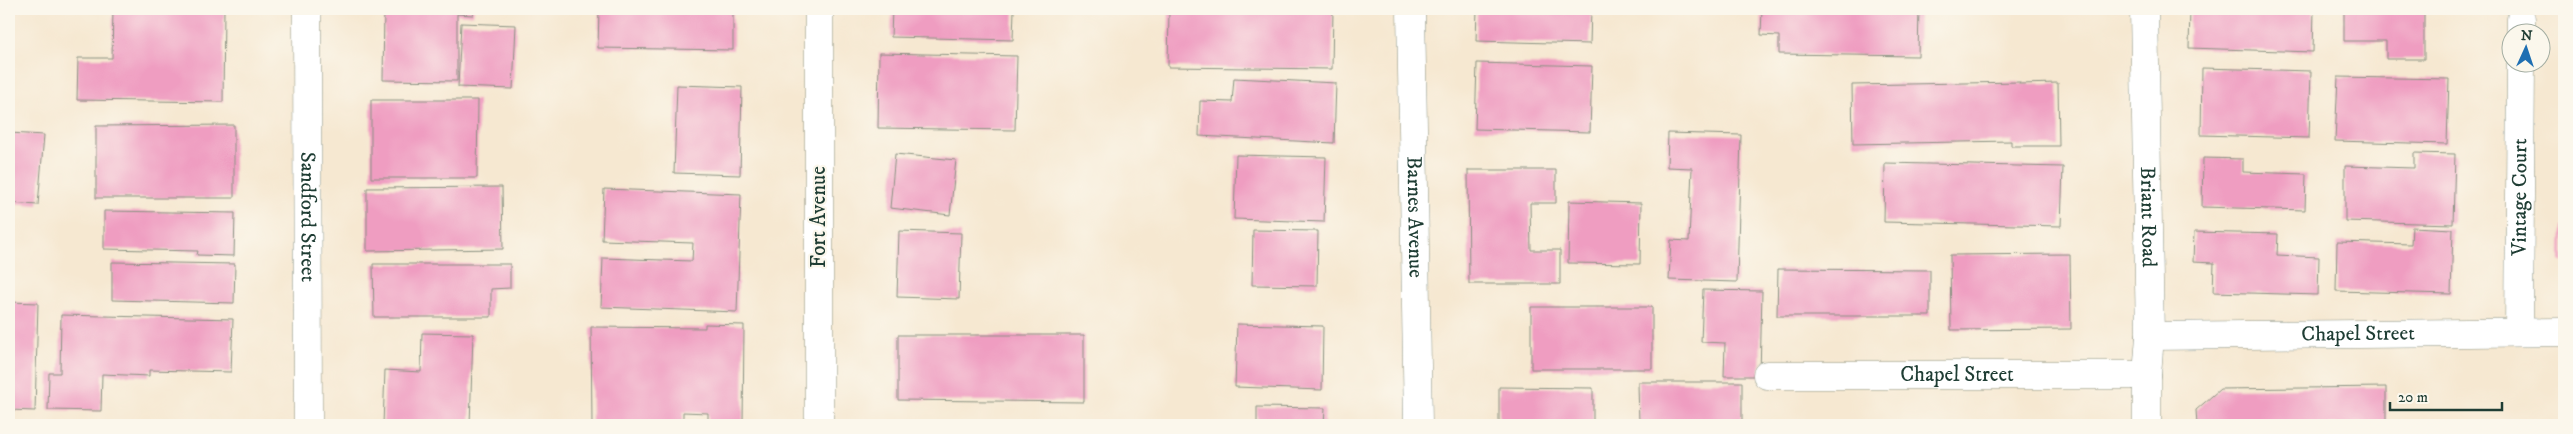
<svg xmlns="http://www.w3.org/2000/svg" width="2573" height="434" viewBox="0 0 2573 434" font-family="'IM FELL DW Pica',serif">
	<rect width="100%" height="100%" fill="#fbf7ec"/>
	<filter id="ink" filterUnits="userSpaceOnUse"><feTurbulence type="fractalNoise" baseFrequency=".02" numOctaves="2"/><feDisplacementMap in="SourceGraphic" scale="10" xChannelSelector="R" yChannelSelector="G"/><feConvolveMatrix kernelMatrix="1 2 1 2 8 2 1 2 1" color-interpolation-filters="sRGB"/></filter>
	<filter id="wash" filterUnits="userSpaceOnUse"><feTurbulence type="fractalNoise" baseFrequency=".0096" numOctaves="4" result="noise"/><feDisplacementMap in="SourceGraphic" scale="20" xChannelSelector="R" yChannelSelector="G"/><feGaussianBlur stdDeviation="1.12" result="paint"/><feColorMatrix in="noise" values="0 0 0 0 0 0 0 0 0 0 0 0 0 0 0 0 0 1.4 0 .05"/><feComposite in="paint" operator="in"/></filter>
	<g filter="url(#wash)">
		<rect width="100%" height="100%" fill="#f6e8d1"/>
		<g id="blocks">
			<!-- building -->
			<path fill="#ef9dc1" d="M113,9h111l-1,93 -146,-2 1,-42h34z
				M384,9h90l-1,6 -16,-1v67l-74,-1z
				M599,9h134v41l-135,-2z
				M892,9h122l-1,31 -122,-3z
				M1169,9h164l-1,60 -164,-2z
				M1477,9h114l-1,35 -114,-3z
				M1762,9h157l-1,47 -139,-2v-18l-18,-1z
				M2190,9h124l-1,43 -124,-4z
				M2344,9h80v50h-38v-18h-42z
				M461,23l55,2 -3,64 -55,-2z
				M879,53l138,3 -2,74 -137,-2z
				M1477,63l115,3 -2,66 -115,-3z
				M2202,68l109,3 -2,67 -108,-3z
				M2338,77l111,2 -2,65 -112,-3z
				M1234,78l102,5 -2,60 -135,-7 1,-35 32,1z
				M2020,82l-1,2 39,-1 1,63h-48v-5l-158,3 -1,-59z
				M677,85l65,2 -2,88 -66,-2z
				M371,100h107l-1,78h-106z
				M234,125v73h-138v-72z
				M9,133l35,2 -6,70 -29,-2z
				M1668,133l73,2 -4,147 -68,-2 2,-40 18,1 3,-73 -25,-1z
				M2414,153l41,1 -2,70 -108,-3v-55l69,2z
				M895,154l61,6 -6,55 -60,-7z
				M1236,155l90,2 -2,65 -90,-3z
				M2203,158l40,1v13l63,2 -1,36 -103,-3z
				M1885,163l178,4 -2,59 -177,-4z
				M1468,170h88v33h-26l1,47h29v34h-91z
				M502,187l1,62 -136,2v-63z
				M604,189l137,5 -4,118 -136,-5 2,-49 89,3 1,-18 -91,-3z
				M1569,201l72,2 -1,61 -72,-1z
				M104,211l131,2 -1,43 -37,-1 1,-4 -94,-2z
				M2412,227l41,2 -2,65 -115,-3 1,-49 74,2z
				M2562,227h2v35h-3z
				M1253,230l65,1 -1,55 -65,-1z
				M899,231l62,2 -2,66 -62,-2z
				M2194,232l84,2 -1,21 42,2 -1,38 -105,-3 1,-29 -21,-1z
				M2070,254l1,75 -120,1 -1,-75z
				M112,262l123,2 -1,39 -122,-3z
				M373,264h137v24l-19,1v28h-117z
				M1778,269l152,1v46h-153z
				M1703,290l59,1 -2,85h-36l1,-33 -24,-1z
				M9,302l29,1 -3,108 -26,-1z
				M1531,307h121v62h-121z
				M61,315l172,4 -2,53 -82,-2v6l-47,-2 -1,37 -53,-1 1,-37h11z
				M705,324l39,1 -1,100h-35v-12l-25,-1v13h-91l-1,-98 114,1z
				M1237,324l86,2 -1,64 -87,-3z
				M422,333l51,1 -3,91h-87l2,-55 36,2z
				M898,335h186v67l-186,-2z
				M1638,382h104v43h-103z
				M1499,387l94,1v37h-94z
				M2386,387v38h-189l-1,-15 24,-21z
				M1257,407l68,1 -1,17h-67z"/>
		</g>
	</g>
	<g filter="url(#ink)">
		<use href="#blocks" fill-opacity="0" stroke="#8a9282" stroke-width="1"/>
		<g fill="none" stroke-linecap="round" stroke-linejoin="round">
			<!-- minor casing -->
			<g stroke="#8a9282" stroke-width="29">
				<g id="minor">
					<path id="s1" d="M307,9l1,416"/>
					<path id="s2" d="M1411,9l7,416"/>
					<path id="s3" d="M2144,9l6,327 -3,39v50"/>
					<path d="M2521,32v-13"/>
					<path id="s4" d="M2519,332l2,-270"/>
					<path id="s5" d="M2150,336l414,-4"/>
					<path id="s6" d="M1767,375h380"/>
					<path d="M819,425v-416"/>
				</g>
			</g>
			<!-- minor -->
			<use href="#minor" stroke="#fff" stroke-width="28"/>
		</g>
	</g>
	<g text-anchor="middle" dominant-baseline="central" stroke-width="4.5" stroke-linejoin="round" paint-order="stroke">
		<!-- street labels -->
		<g font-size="21" fill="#1f3d34" stroke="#fbf7ec">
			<text stroke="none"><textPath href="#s4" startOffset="135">Vintage Court</textPath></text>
			<text stroke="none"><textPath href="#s1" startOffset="208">Sandford Street</textPath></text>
			<text transform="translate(819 217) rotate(-90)">Fort Avenue</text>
			<text stroke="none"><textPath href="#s2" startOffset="208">Barnes Avenue</textPath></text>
			<text stroke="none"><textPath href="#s3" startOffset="208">Briant Road</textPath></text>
			<text stroke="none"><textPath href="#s5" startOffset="208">Chapel Street</textPath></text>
			<text stroke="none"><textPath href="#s6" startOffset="190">Chapel Street</textPath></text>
		</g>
	</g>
	<!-- margin -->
	<rect width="2573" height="434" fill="none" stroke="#fbf7ec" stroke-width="30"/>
	<!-- north arrow -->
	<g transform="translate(2526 48) rotate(3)"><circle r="24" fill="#fbf7ec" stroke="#a3ada2"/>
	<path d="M0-4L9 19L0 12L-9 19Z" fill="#1f6fb2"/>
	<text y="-8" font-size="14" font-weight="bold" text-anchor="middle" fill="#1f3d34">N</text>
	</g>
	<!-- scale -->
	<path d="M2390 402v8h112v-8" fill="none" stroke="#1f3d34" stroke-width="2.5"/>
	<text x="2398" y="402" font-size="15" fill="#1f3d34" stroke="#fbf7ec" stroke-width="4" paint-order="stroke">20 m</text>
</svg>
